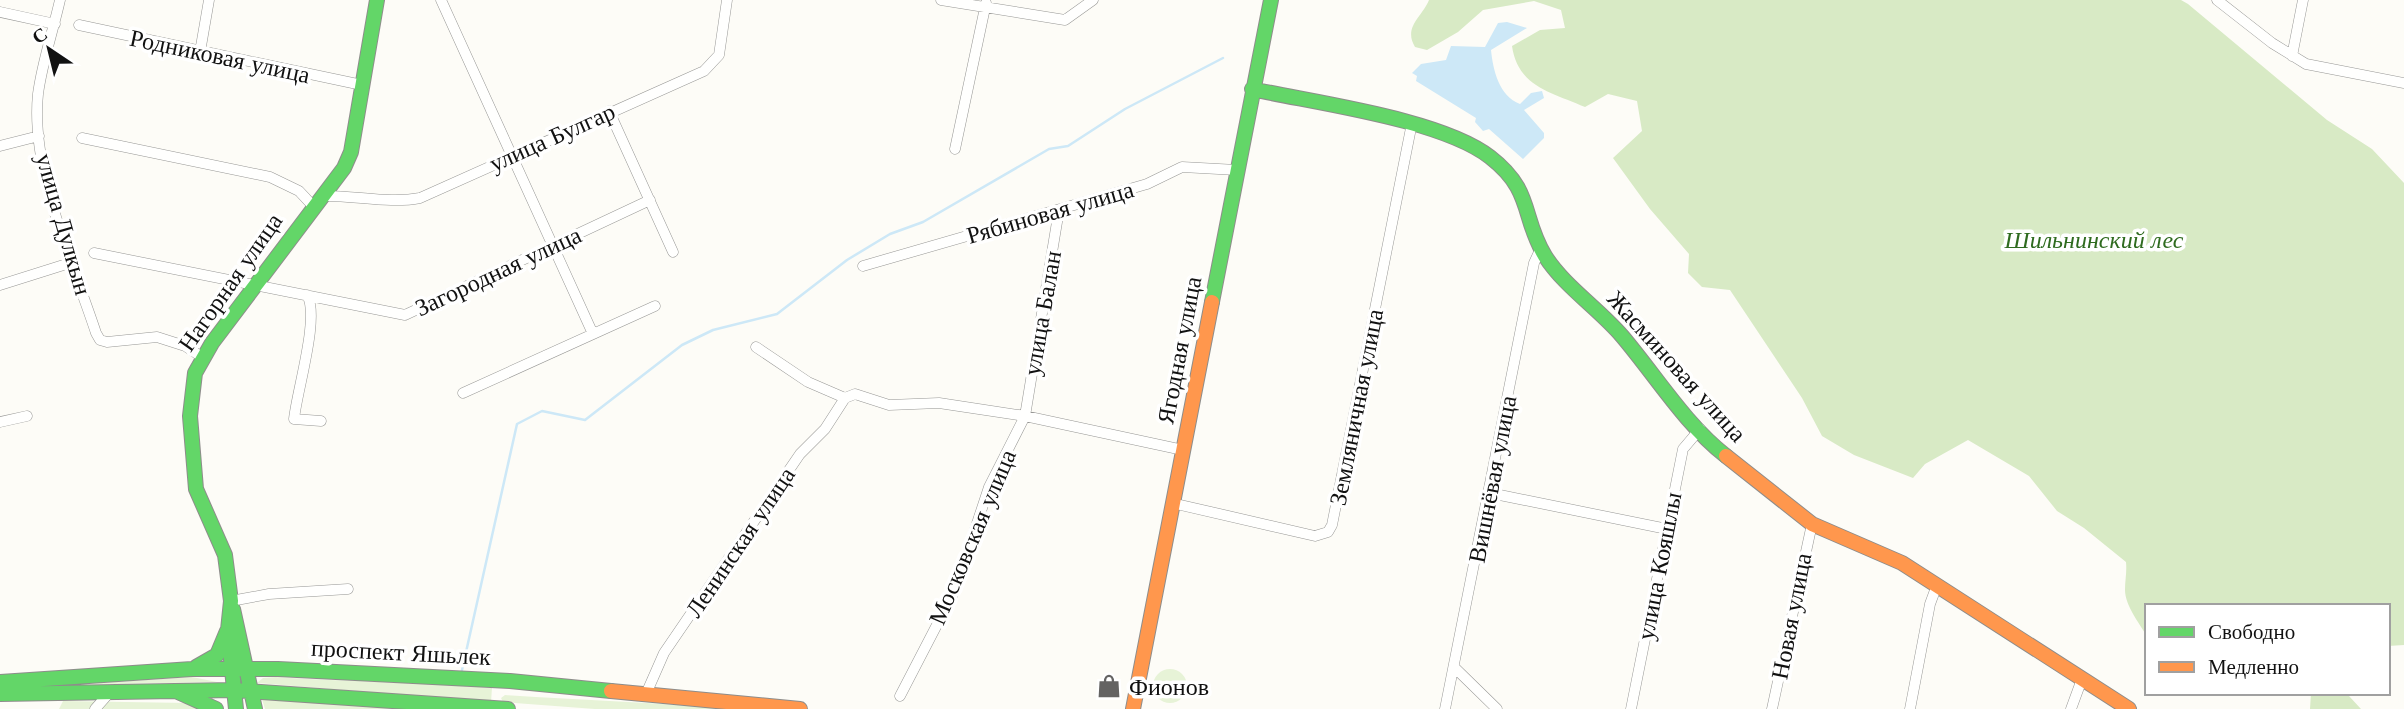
<svg xmlns="http://www.w3.org/2000/svg" width="2404" height="709" viewBox="0 0 2404 709" font-family="'Libre Baskerville',serif">
	<rect width="100%" height="100%" fill="#fdfcf7"/>
	<!-- green -->
	<path fill="#e7f3d7" d="M1153 686a17 17 0 1 1 34 0a17 17 0 1 1-34 0Z
		M192,677l25,5 -146,3z
		M276,677c72,5 144,5 216,11l-1,14 -234,-19 6,-5z
		M505,695c75,5 150,7 224,14h-134l-92,-7 -2,-4z
		M261,696l158,13h-154z
		M63,701l125,2 22,6h-151z"/>
	<!-- forest -->
	<path fill="#d8eac5" d="M1429,0h752l7,4 139,116 45,29 32,34v462l-16,1v-40h-241v30c-8,-13 -22,-31 -22,-46 0,-10 2,-18 1,-28l-42,-34 -27,-17 -28,-35 -61,-36 -43,24 -12,14 -59,-23 -32,-19 -20,-38 -72,-108 -28,-3 -14,-14 1,-19 -39,-45 -37,-51 29,-27 -5,-30 -29,-7 -23,13c-34,-15 -67,-20 -73,-61l28,-16 25,-2 -4,-18 -27,-9 -51,9 -25,22 -31,18 -12,-3c-12,-20 7,-30 14,-47z
		M2311,693h40l-2,3 12,13h-51z"/>
	<!-- water -->
	<path fill="#cde8f7" d="M1507,22l20,6 -36,22c2,20 8,46 29,54l11,-11 11,-2 2,7 -20,12 20,23v5l-21,21 -34,-30 -6,2 -8,-9 1,-4 -60,-37 1,-5 -5,-3 9,-9 25,-4 5,-14 34,1 13,-24z"/>
	<g fill="none" stroke-linecap="round" stroke-linejoin="round">
		<!-- stream -->
		<path stroke="#cde8f7" stroke-width="2.5" d="M462,670l55,-246 25,-13 43,9 97,-75 31,-15 64,-16 70,-54 43,-26 33,-12 126,-73 19,-3 57,-37 98,-51"/>
		<!-- street casing -->
		<g stroke="#979795" stroke-width="11">
			<path id="street" d="M60,0c-7,31 -18,63 -22,94 -8,75 35,169 58,239l4,7 7,2 50,-5 28,9 17,11
				M441,0l152,334
				M941,0l124,20 28,-20
				M2217,0l55,43 34,21 98,19
				M0,12l55,12
				M79,25l283,60
				M200,52l9,-52
				M2292,56l11,-56
				M609,111l64,141
				M82,138l188,39 29,14 14,15
				M0,146l39,-10
				M955,149l31,-146
				M322,196c32,-1 67,8 98,2l284,-127 15,-16 8,-55
				M94,253l311,62 245,-115
				M863,266l284,-82 35,-17 55,3
				M0,285l73,-23
				M307,295c13,22 -10,95 -13,124l27,2
				M756,347l52,35 37,16
				M463,393l192,-87
				M845,398l10,-4 34,11 50,-2 86,13 158,34
				M0,422l27,-6
				M1490,493l177,36
				M1172,503l143,33 13,-4 4,-7 80,-402
				M231,601l38,-7 79,-5
				M1454,667l43,42
				M646,694l18,-41 136,-199 25,-25 20,-31
				M900,696l55,-106 34,-103 36,-71 34,-206
				M95,709l15,-17
				M1445,709l89,-446 6,-13
				M1631,709l52,-260 17,-20
				M1772,709l40,-185
				M1910,709l20,-105 7,-19
				M2071,709l11,-30"/>
		</g>
		<!-- fast casing -->
		<g stroke="#8e8d8b" stroke-width="16">
			<path id="fast" d="M1252,89c63,14 189,30 238,68 44,34 31,60 55,99 19,30 54,53 77,80 34,40 63,88 104,120
				M1212,302l59,-302
				M233,609l22,100
				M196,667l21,-12 10,-24
				M0,682l192,-13h86l232,12 101,10
				M178,692l38,17
				M0,694l233,-4 275,19
				M236,709l-8,-79 3,-29 -6,-46 -29,-66 -6,-73 5,-43 17,-30 132,-175 7,-16 26,-152"/>
		</g>
		<!-- slow casing -->
		<g stroke="#8e8d8b" stroke-width="16">
			<path id="slow" d="M1726,456l86,68 90,39 227,146
				M611,691l189,18
				M1133,709l79,-407"/>
		</g>
		<!-- street -->
		<use href="#street" stroke="#fffffe" stroke-width="10"/>
		<!-- fast -->
		<use href="#fast" stroke="#63d668" stroke-width="14"/>
		<!-- slow -->
		<use href="#slow" stroke="#ff974d" stroke-width="14"/>
	</g>
	<!-- icons -->
	<defs>
		<g id="shop-bare" transform="scale(1.89)"><path d="M-5-2.5h2.3a2.7 3.5 0 0 1 5.4 0H5L5.5 6h-11ZM-1.5-2.5h3a1.5 2.3 0 0 0-3 0Z" fill="#646362" stroke="#fff" stroke-width="2.5" paint-order="stroke"/></g>
	</defs>
	<g fill-rule="evenodd">
		<use href="#shop-bare" x="1109" y="686"/>
	</g>
	<g text-anchor="middle" dominant-baseline="central" stroke-width="7" stroke-linejoin="round" paint-order="stroke">
		<!-- street labels -->
		<g font-size="24" fill="#111" stroke="#fff">
			<text transform="translate(220 56) rotate(12)">Родниковая улица</text>
			<text transform="translate(552 137) rotate(-24)">улица Булгар</text>
			<text transform="translate(1050 212) rotate(-16)">Рябиновая улица</text>
			<text transform="translate(64 224) rotate(74)">улица Дулкын</text>
			<text transform="translate(498 271) rotate(-25)">Загородная улица</text>
			<text transform="translate(230 282) rotate(-55)">Нагорная улица</text>
			<text transform="translate(1042 313) rotate(-80)">улица Балан</text>
			<text transform="translate(1179 350) rotate(-79)">Ягодная улица</text>
			<text transform="translate(1677 366) rotate(48)">Жасминовая улица</text>
			<text transform="translate(1356 407) rotate(-79)">Земляничная улица</text>
			<text transform="translate(1492 479) rotate(-79)">Вишнёвая улица</text>
			<text transform="translate(972 537) rotate(-67)">Московская улица</text>
			<text transform="translate(740 542) rotate(-56)">Ленинская улица</text>
			<text transform="translate(1659 566) rotate(-79)">улица Кояшлы</text>
			<text transform="translate(1791 616) rotate(-79)">Новая улица</text>
			<text transform="translate(401 652) rotate(3)">проспект Яшьлек</text>
		</g>
		<!-- park labels -->
		<g font-size="24" font-style="italic" fill="#2f6b1f" stroke="#fff">
			<text x="2094" y="239">Шильнинский лес</text>
		</g>
		<!-- poi labels -->
		<g font-size="24" fill="#111" stroke="#fff" text-anchor="start">
			<text x="1129" y="686">Фионов</text>
		</g>
	</g>
	<!-- legend -->
	<rect x="2145" y="604" width="245" height="91" fill="#ffffff" stroke="#a0a0a0" stroke-width="2"/>
	<rect x="2159" y="627" width="35" height="10" fill="#63d668" stroke="#a0a0a0" stroke-width="2"/>
	<text x="2208" y="639" font-size="21" fill="#111111">Свободно</text>
	<rect x="2159" y="662" width="35" height="10" fill="#ff974d" stroke="#a0a0a0" stroke-width="2"/>
	<text x="2208" y="674" font-size="21" fill="#111111">Медленно</text>
	<!-- north arrow -->
	<g transform="translate(49 49) rotate(325)" stroke="#ffffff" stroke-width="5" paint-order="stroke">
	<path d="M0-5L12 26L0 18L-12 26Z" fill="#111111"/>
	<text y="-10" font-size="19" font-weight="bold" text-anchor="middle" fill="#111111">С</text>
	</g>
</svg>
